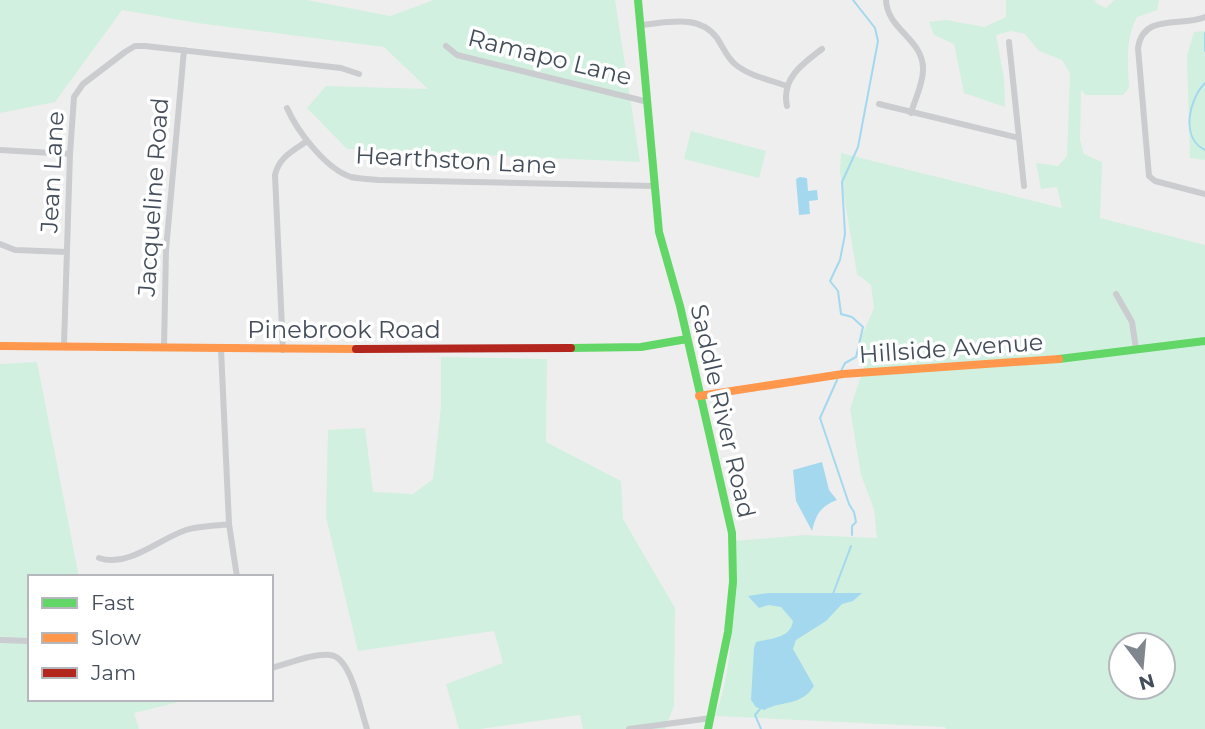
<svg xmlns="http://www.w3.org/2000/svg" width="1205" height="729" viewBox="0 0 1205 729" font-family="Montserrat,sans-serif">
	<rect width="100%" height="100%" fill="#efeeee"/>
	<!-- green -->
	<path fill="#d1f0e0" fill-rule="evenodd" d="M0,0h307l83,16 44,-16h181l25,162 -293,-13 -40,-41 19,-22 102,3 -44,-42 -187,-24 -75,-13 -67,92 -55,11z
		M1006,0h89l1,3 10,5 8,-8h45l-2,10 -20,7c-12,23 -9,46 -8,71l-6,7h-37l-5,-5 -1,50 4,14 18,8 -2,56 105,27v484h-259l-1,-2 -230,-11c21,-54 17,-118 19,-175l71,-6 72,3 -3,-29 -13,-34 -11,-66 16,-48 -6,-21 14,-32 -3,-23 -14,-11 -17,-102 1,-19 221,55 -5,-21 -16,2 -5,-26 22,3 9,-10 3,-83 -8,-13 -23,-9 -14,-17 -14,-3 -15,4 8,43 1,29 -41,-14 -10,-49 -20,-9 -5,-13 18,-2 37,7 22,-10zM1121,645h42v42h-42z
		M1205,31v129l-15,-2 -3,-102 7,-24z
		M691,131l75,20 -7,27 -75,-19z
		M441,357l106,2 -1,83 75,39 2,38 52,89 -1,98 -9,23h-82l-3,-14 -100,14h-21l-13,-45 57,-21 -9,-32 -136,20 -32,-134 2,-87 37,-2 8,64 40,2 20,-15 8,-72z
		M37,362l42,215h-49v122h161l-57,14 5,16h-139v-365z"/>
	<!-- water -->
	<path fill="#a3d8ef" d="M800,177l7,1 1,13 9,-1 1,10 -9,1 1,13 -11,1 -3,-36z
		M822,462l7,28 8,10c-16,6 -21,14 -25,31l-16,-30 -3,-31z
		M768,593h94l-9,8 -11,3 -16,17 -30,19 -3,9 21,37c-14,21 -31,14 -50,24l-8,-3 -5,-7 3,-52 2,-6c15,-4 34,-3 37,-21l-12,-14 -12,-2 -10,3 -11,-12z"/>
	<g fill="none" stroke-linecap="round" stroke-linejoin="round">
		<!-- stream -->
		<path stroke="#a3d8ef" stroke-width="2" d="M1205,33v18
			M1205,83c-16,16 -25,55 0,67
			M841,371l4,-8 11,-6 7,-30 -11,-10 -11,-3 -3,-23 -8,-10 10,-21 5,-26 -3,-52 16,-35 20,-106 -3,-13 -22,-28
			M837,380l-17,38 29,86 5,8 2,10 -4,4v9
			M833,594l18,-48
			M760,709l-5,6 6,14"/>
		<!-- street -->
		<path stroke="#cacccf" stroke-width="6" d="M886,0c1,30 38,39 37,70 0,14 -8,29 -12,43
			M1205,17c-24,10 -62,-4 -67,31l11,128 6,5 50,13
			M640,25c26,-2 59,-12 77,13 6,9 10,20 19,27 14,11 34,15 51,21
			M1009,42l15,144
			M446,46l11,9 191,47
			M879,104l140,34
			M787,106c-6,-27 15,-42 35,-57
			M287,108c10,23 39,61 64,69 9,2 19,2 28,3l275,6
			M0,150l70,4
			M0,244l15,6 52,2
			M1116,294l16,28 4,27
			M64,345l6,-191 4,-57 9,-13 42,-32 10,-6h10l196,22 18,6
			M164,348l2,-98 18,-200
			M221,349l8,175 8,53
			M283,350l-8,-175c4,-18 18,-24 32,-34
			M99,558c29,10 60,-19 87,-28 13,-4 29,-4 43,-6
			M0,640l30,1
			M271,668c16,-4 43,-15 59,-13 21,1 31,57 37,74
			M629,729l82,-11"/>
		<!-- fast -->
		<path stroke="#63d668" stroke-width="8" d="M638,0l21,232 21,74 52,227 1,49 -5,50 -20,97
			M571,348l70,-1 46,-8
			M1059,359l146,-18"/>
		<!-- slow -->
		<path stroke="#ff974d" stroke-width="8" d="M0,346l356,3
			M699,396l144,-22 216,-15"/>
		<!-- jam -->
		<path stroke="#b3261e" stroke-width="8" d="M356,349l215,-1"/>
	</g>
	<g text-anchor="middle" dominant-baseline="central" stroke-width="7" stroke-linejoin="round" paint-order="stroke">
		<!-- street labels -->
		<g font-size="24" fill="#444e5b" stroke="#fff">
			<text transform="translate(550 57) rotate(14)">Ramapo Lane</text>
			<text transform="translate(456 160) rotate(3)">Hearthston Lane</text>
			<text transform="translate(52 172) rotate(-87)">Jean Lane</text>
			<text transform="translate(153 197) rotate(-86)">Jacqueline Road</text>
			<text x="344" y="329">Pinebrook Road</text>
			<text transform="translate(951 348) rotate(-4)">Hillside Avenue</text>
			<text transform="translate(723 411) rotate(77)">Saddle River Road</text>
		</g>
	</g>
	<!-- legend -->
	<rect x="28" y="575" width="245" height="126" fill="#ffffff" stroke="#b4b8bd" stroke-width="2"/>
	<rect x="42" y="598" width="35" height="10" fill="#63d668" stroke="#b4b8bd" stroke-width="2"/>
	<text x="91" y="610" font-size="21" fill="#444e5b">Fast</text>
	<rect x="42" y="633" width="35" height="10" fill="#ff974d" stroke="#b4b8bd" stroke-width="2"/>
	<text x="91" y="645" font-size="21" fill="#444e5b">Slow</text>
	<rect x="42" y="668" width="35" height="10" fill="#b3261e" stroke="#b4b8bd" stroke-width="2"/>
	<text x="91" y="680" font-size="21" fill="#444e5b">Jam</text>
	<!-- north arrow -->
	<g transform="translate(1142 666) rotate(164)"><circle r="33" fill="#ffffff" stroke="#b4b8bd" stroke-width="2"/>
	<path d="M0-5L12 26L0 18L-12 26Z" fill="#80868e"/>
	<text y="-10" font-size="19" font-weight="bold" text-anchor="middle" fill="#444e5b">N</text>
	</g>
</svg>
